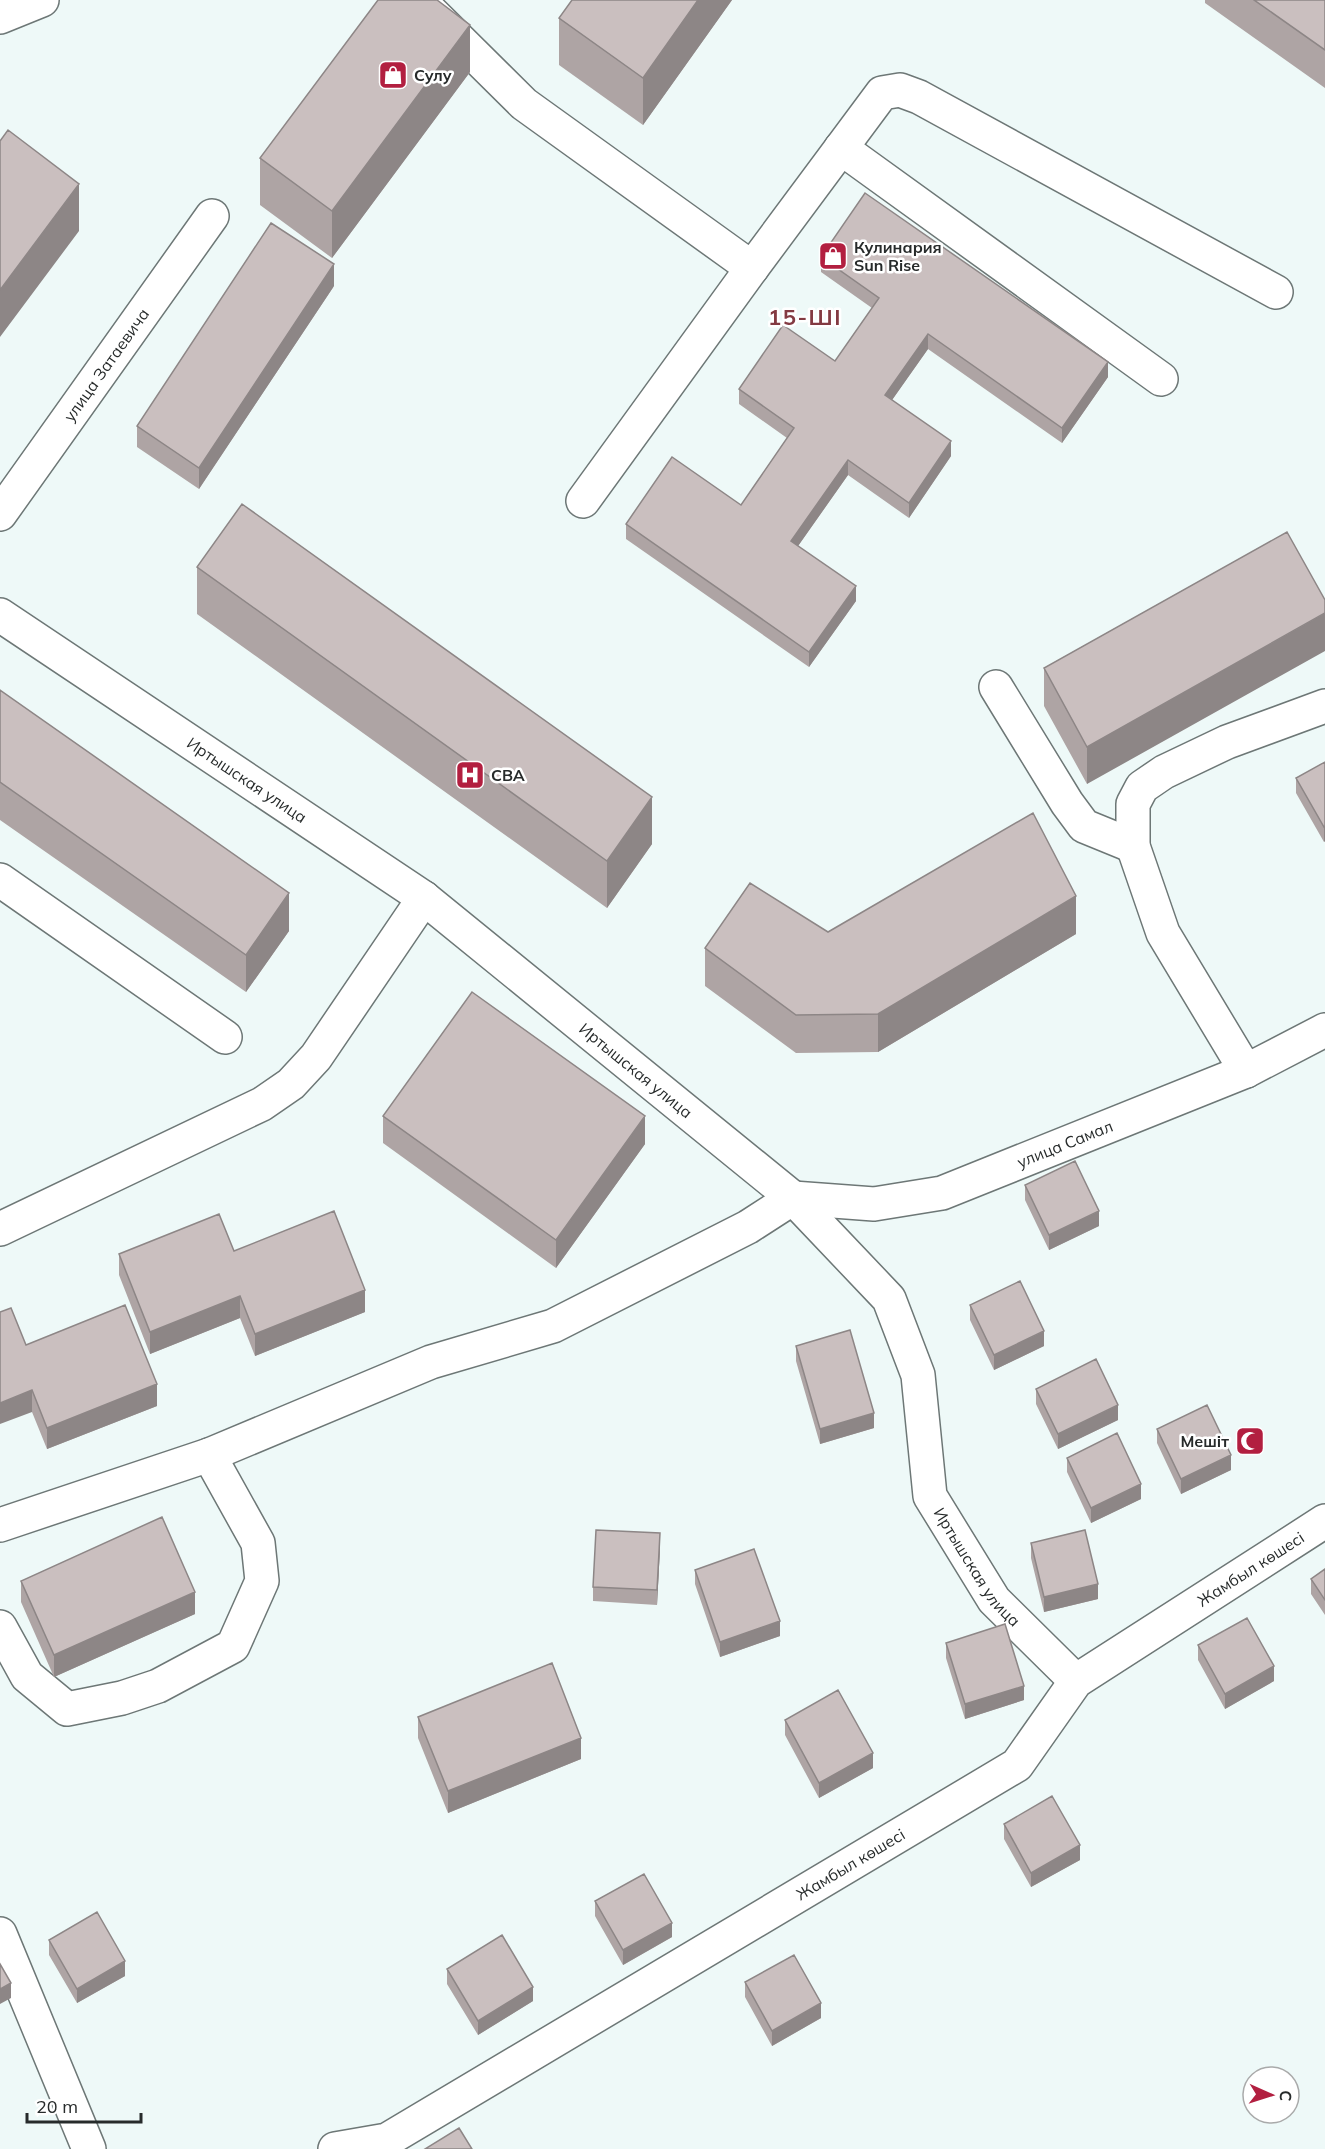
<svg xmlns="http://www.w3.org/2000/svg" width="1325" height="2149" viewBox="0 0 1325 2149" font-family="Mulish,sans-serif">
	<rect width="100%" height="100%" fill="#eef9f8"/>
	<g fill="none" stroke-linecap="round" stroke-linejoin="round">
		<!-- minor casing -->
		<g stroke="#6d7776" stroke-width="36">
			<g id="minor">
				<path d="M419,0l105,104 228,164 130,-175 18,-3 19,7 357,195"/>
				<path d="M841,148l320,231"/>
				<path d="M583,501l169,-233"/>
				<path id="s1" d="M0,514l212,-298"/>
				<path id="s2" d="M0,615l424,283 369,300 96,101 29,76 12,121 64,104 82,81"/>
				<path d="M996,687l71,116 17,23 49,20"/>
				<path d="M0,880l225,157"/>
				<path d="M1246,1071l-83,-138 -30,-87v-42l9,-17 22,-15 63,-30 98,-36"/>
				<path d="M0,1229l262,-125 29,-20 25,-27 108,-159"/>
				<path id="s3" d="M0,1525l209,-70 222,-93 122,-36 195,-99 45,-29 81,6 68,-11 304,-122 79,-41"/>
				<path d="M0,1627l27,49 40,33 55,-11 36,-12 75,-40 29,-65 -4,-38 -49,-88"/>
				<path d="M0,1934l89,215"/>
				<path id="s4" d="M335,2149l52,-9 630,-375 59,-84 249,-160"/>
			</g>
		</g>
		<!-- major casing -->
		<g stroke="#6d7776" stroke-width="36">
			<path id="major" d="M0,17l42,-17"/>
		</g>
		<!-- minor -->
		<use href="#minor" stroke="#fff" stroke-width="33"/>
		<!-- major -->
		<use href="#major" stroke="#fff" stroke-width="33"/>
	</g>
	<!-- wall -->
	<path fill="#aea4a4" d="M572,0h160l-89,125 -84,-60v-47z
		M1205,0h120v88l-120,-85z
		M470,72l-138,186 -72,-53v-47z
		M821,257l287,120 -46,66 -134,-94 -36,51 59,56 -42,62 -61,-43 -50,71 58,55 -47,66 -183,-128v-15l115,-19 46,-67 -48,-34v-15l96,-28 37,-53 -51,-36z
		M334,286l-135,203 -62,-42v-21z
		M1287,532l-200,252 -43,-78v-38z
		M197,567l455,277 -45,64 -410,-294z
		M0,690l289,241 -43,61 -246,-172z
		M1325,762v79l-1,1 -28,-49v-15z
		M828,932l248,2 -198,118 -82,1 -91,-67v-38z
		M383,1116l262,28 -89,124 -173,-125z
		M1025,1185l74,41 -50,24 -24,-50z
		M234,1251l131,61 -110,44 -15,-38 -90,36 -31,-79v-21z
		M970,1305l74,41 -50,24 -24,-50z
		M26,1345l131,61 -110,43 -15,-37z
		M796,1346l78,82 -54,16 -24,-83z
		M1036,1389l82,31 -60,29 -22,-45z
		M1157,1429l74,41 -50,24 -24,-51z
		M1067,1458l74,41 -50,24 -24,-51z
		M1031,1543l67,56 -54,13 -13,-54z
		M660,1548l-3,57 -64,-4v-14z
		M1325,1569v46l-14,-21v-15z
		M695,1570l85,66 -60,21 -25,-73z
		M21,1581l174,33 -141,63 -33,-75z
		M946,1643l78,57 -59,19 -19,-61z
		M1198,1645l76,36 -49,28 -27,-49z
		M418,1717l163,42 -133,54 -30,-75z
		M785,1720l88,48 -54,30 -34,-63z
		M1004,1824l76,36 -49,27 -27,-48z
		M595,1901l77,36 -49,28 -28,-49z
		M49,1940l76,36 -48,27 -28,-48z
		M447,1969l86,32 -55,34 -31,-51z
		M745,1982l76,36 -49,28 -27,-49z"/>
	<!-- shaded-wall -->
	<path fill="#8d8686" d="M698,0h34l-89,125v-47z
		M470,25v47l-138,186v-47z
		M79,184v47l-79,106v-47z
		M334,264v22l-135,203v-21z
		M928,334v15l-43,61v-15z
		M1108,362v15l-46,66v-15z
		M951,441v15l-42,62v-15z
		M848,460v15l-57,81v-15z
		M856,586v15l-47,66v-15z
		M1325,613v38l-238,133v-37z
		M652,797v47l-45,64v-47z
		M1325,826v15l-1,1v-15z
		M289,893v38l-43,61v-37z
		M1076,896v38l-198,118v-38z
		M645,1116v28l-89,124v-28z
		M1099,1211v15l-50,24v-15z
		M365,1290v22l-110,44v-22z
		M240,1296v22l-90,36v-22z
		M1044,1331v15l-50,24v-15z
		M157,1384v22l-110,43v-21z
		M32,1390v22l-32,12v-21z
		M1118,1405v15l-60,29v-15z
		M874,1413v15l-54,16v-15z
		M1231,1455v15l-50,24v-15z
		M1141,1484v15l-50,24v-15z
		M660,1533v15l-3,57v-15z
		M1098,1584v15l-54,13v-15z
		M195,1592v22l-141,63v-22z
		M780,1621v15l-60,21v-15z
		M1274,1666v15l-49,28v-15z
		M1024,1686v14l-59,19v-15z
		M581,1738v21l-133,54v-22z
		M873,1753v15l-54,30v-15z
		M1080,1845v15l-49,27v-14z
		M672,1923v14l-49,28v-15z
		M125,1961v15l-48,27v-14z
		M11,1983v15l-11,6v-15z
		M533,1987v14l-55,34v-14z
		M821,2003v15l-49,28v-15z"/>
	<!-- building -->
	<path fill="#cabfbf" stroke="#8d8686" stroke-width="1.5" d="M378,0h59l33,25 -138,186 -72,-53z
		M572,0h126l-55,78 -84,-60z
		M1254,0h71v50z
		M8,130l71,54 -79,106v-149z
		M865,193l243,169 -46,66 -134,-94 -43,61 66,46 -42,62 -61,-43 -57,81 65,45 -47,66 -183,-128 46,-67 69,48 53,-77 -55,-39 44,-64 52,36 44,-63 -58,-41z
		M271,223l63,41 -135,204 -62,-42z
		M242,504l410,293 -45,64 -410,-294z
		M1287,532l38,68v13l-238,134 -43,-79z
		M0,690l289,203 -43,62 -246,-173z
		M1325,762v64l-1,1 -28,-49z
		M1033,813l43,83 -198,118 -82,1 -91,-67 45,-65 78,49z
		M472,992l173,124 -89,124 -173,-124z
		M1075,1161l24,50 -50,24 -24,-50z
		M334,1211l31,79 -110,44 -15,-38 -90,36 -31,-78 100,-40 15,37z
		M1020,1281l24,50 -50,24 -24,-50z
		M125,1305l32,79 -110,44 -15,-38 -32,13v-91l11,-4 15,37z
		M850,1330l24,83 -54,16 -24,-83z
		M1096,1359l22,46 -60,29 -22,-45z
		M1207,1405l24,50 -50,24 -24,-50z
		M1117,1433l24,51 -50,24 -24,-50z
		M162,1517l33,75 -141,63 -33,-74z
		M596,1530l64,3 -3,57 -64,-3z
		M1085,1530l13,54 -54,13 -13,-54z
		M754,1549l26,72 -60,21 -25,-72z
		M1325,1569v31l-14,-21z
		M1247,1618l27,48 -49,28 -27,-49z
		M1005,1624l19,62 -59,18 -19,-61z
		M552,1663l29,75 -133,53 -30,-74z
		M838,1690l35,63 -54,30 -34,-63z
		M1052,1796l28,49 -49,28 -27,-49z
		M644,1874l28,49 -49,27 -28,-49z
		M97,1912l28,49 -48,28 -28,-49z
		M502,1935l31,52 -55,34 -31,-52z
		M794,1955l27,48 -49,28 -27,-49z
		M0,1964l11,19 -11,6z
		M459,2128l13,21h-47z"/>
	<!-- icons -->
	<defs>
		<g id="shop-square" transform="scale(1.5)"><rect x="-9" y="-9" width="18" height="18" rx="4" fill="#b21f40" stroke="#fff"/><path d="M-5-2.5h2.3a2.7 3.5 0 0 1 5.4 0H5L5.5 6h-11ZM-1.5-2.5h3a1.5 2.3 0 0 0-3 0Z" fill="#fff"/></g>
		<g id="hospital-square" transform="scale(1.5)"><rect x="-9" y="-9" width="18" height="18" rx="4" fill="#b21f40" stroke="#fff"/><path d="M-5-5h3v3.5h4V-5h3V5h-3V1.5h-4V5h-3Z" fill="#fff"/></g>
		<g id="mosque-square" transform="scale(1.5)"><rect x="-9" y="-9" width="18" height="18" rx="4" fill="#b21f40" stroke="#fff"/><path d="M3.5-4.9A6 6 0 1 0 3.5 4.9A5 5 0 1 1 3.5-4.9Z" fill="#fff"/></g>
	</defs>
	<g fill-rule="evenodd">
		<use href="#shop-square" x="393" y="75"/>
		<use href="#shop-square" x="833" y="256"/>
		<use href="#hospital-square" x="470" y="775"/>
		<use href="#mosque-square" x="1250" y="1441"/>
	</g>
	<g text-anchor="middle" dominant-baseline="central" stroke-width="5" stroke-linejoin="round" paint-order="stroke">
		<!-- poi labels -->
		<g font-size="16" font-weight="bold" fill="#272b2b" stroke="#fff" text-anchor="start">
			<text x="414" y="75">Сулу</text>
			<text x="854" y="247">Кулинария<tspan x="854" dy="18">Sun Rise</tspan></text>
			<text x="491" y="775">СВА</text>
			<text x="1229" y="1441" text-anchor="end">Мешіт</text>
		</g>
		<!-- street labels -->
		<g font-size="16" fill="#272b2b" stroke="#fff">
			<text stroke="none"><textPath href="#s1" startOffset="183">улица Затаевича</textPath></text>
			<text stroke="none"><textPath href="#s2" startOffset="297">Иртышская улица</textPath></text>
			<text stroke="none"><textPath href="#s2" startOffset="783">Иртышская улица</textPath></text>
			<text stroke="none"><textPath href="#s3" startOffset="1143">улица Самал</textPath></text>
			<text stroke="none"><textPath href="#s2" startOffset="1413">Иртышская улица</textPath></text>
			<text stroke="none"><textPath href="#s4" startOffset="1096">Жамбыл көшесі</textPath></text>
			<text stroke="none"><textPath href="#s4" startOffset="592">Жамбыл көшесі</textPath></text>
		</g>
		<!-- district labels -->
		<g font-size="22" font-weight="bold" letter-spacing="1.5" fill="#833a42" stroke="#fff">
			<text x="805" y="317">15-ШІ</text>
		</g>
	</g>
	<!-- north arrow -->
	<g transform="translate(1271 2095) rotate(93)"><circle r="28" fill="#ffffff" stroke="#a9aaaa" stroke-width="1.5"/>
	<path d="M0-4.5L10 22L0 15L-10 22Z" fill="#b21f40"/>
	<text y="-9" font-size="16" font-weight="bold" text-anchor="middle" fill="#272b2b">С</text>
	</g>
	<!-- scale -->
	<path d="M27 2113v9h114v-9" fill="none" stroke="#272b2b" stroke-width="3"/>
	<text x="36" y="2113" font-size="18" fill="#272b2b" stroke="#ffffff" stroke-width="4.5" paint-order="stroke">20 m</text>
</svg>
